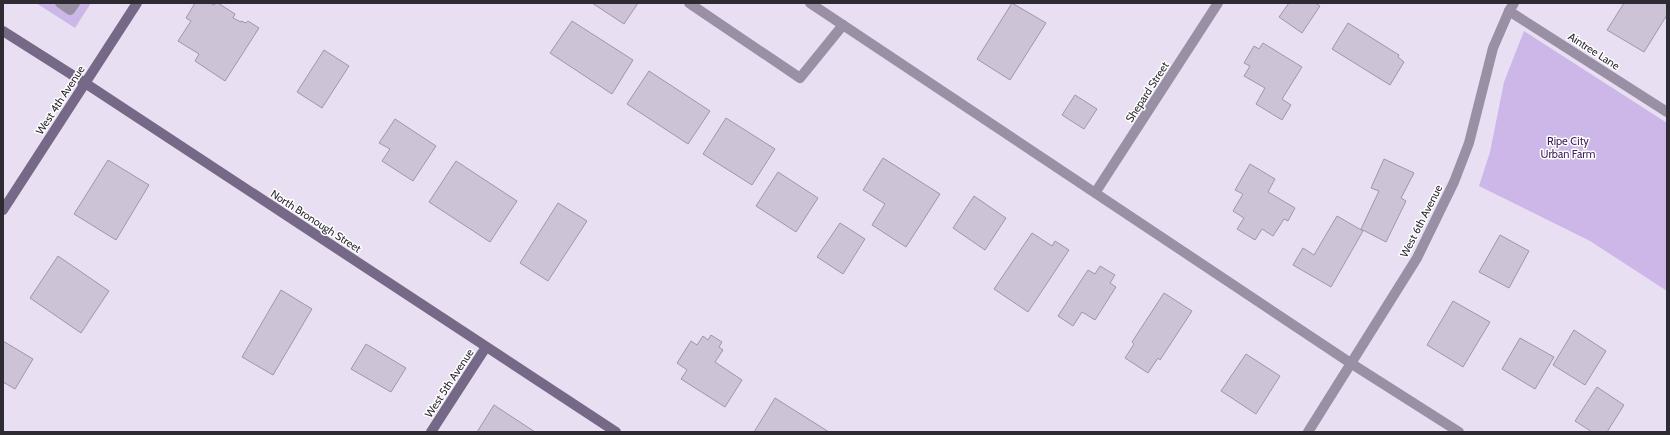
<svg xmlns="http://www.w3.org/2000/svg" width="1670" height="435" viewBox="0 0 1670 435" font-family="Cabin,sans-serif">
	<rect width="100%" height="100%" fill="#e8dff2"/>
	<!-- green -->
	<path fill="#cdb7e8" d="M36,3h55l-16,25z
		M1524,31l143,92v168l-77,-50 -111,-55 11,-34 14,-70z"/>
	<!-- building -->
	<path fill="#ccc4d6" stroke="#9f97a9" d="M195,3h15l4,2 2,-2h2l17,11 -2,4 8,4v-1l5,2 2,-2 11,7 -34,53 -30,-20 4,-7 -21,-13 13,-20 -5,-3z
		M592,3h46l-14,21z
		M1012,3l34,20 -36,57 -33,-21z
		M1289,3h26l5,3 -18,27 -23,-16z
		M1624,3h43v12l-23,37 -37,-22z
		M572,21l61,39 -21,34 -62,-41z
		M1348,23l51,32 -1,2 6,5 -14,23 -58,-36z
		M1263,43l39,24 -20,32 9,6 -9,15 -26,-16 9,-16 -21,-12 6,-10 -6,-3 10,-17 5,3z
		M324,50l25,16 -27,42 -25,-16z
		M649,71l61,40 -22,33 -61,-40z
		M1075,95l22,14 -13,20 -22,-14z
		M726,118l49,31 -23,36 -49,-31z
		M395,119l41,27 -23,35 -31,-20 8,-12 -11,-6z
		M883,158l57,36 -34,53 -34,-22 13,-21 -22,-14z
		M1384,159l30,14 -13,25 5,3 -20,41 -25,-13 18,-38 -8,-3z
		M108,160l41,25 -33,55 -42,-26z
		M456,161l61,40 -27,41 -61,-40z
		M1250,164l25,15 -7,13 27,16 -7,13 -4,-2 -11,17 -11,-7 -7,11 -18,-11 7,-11 -11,-7 10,-17 -8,-4z
		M778,172l40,26 -22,34 -40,-26z
		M974,196l32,22 -21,32 -32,-22z
		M558,203l29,18 -39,60 -28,-18z
		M1337,216l26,15 -32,56 -38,-22 10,-17 11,7z
		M840,223l25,16 -22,35 -26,-17z
		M1032,233l20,13 3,-5 14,9 -41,62 -34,-23z
		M1500,235l29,16 -20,37 -30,-16z
		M58,256l51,35 -28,42 -51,-35z
		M1100,266l15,9 -5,8 6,4 -21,33 -13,-8 -9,14 -15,-10 30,-46 7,4z
		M281,290l31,19 -39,66 -31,-18z
		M1164,293l28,18 -32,49 -2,-2 -10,15 -23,-15 9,-14 -2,-2z
		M1453,301l37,21 -27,45 -36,-22z
		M1574,330l32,21 -21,34 -32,-20z
		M711,335l11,7 -3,5 4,3 -8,12 27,18 -17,27 -44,-28 6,-9 -10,-7 14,-22 6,4 6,-9 5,4z
		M1520,338l34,19 -19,32 -33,-20z
		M3,341l30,18 -18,30 -12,-7z
		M366,344l40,24 -15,24 -40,-23z
		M1246,354l34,22 -24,38 -35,-23z
		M1597,387l27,18 -17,27h-15l-17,-11z
		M775,398l54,34h-75z
		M494,405l41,27h-58z"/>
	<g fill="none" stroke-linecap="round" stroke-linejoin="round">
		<!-- lane -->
		<path stroke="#9990a6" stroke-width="10" d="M60,3l10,7 5,-7
			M689,3l111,75 43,-53
			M1509,11l158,101"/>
		<!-- street -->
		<path stroke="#9990a6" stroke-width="10" d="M810,3l542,361 107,68
			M1095,193l123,-190
			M1308,432l109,-174 37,-76 15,-39 24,-95 16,-37 5,-8"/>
		<!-- secondary -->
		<path stroke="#766887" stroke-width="10" d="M3,31l82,52 531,349
			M3,210l134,-207
			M431,432l55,-85"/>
	</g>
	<g text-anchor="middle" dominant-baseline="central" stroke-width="3" stroke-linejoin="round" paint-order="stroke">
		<!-- street labels -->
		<g font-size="11" fill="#2e2b32" stroke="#fff">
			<text transform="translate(1594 51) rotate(33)">Aintree Lane</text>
			<text transform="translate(1147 92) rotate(-57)">Shepard Street</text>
			<text transform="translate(60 100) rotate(-57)">West 4th Avenue</text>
			<text transform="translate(316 221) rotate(33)">North Bronough Street</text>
			<text transform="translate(1421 221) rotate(-63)">West 6th Avenue</text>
			<text transform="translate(449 383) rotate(-57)">West 5th Avenue</text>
		</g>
		<!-- park labels -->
		<g font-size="11" fill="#3f205b" stroke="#fff">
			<text x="1568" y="141">Ripe City<tspan x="1568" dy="13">Urban Farm</tspan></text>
		</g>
	</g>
	<!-- border -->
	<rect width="1670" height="435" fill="none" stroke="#2e2b32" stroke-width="8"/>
</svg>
